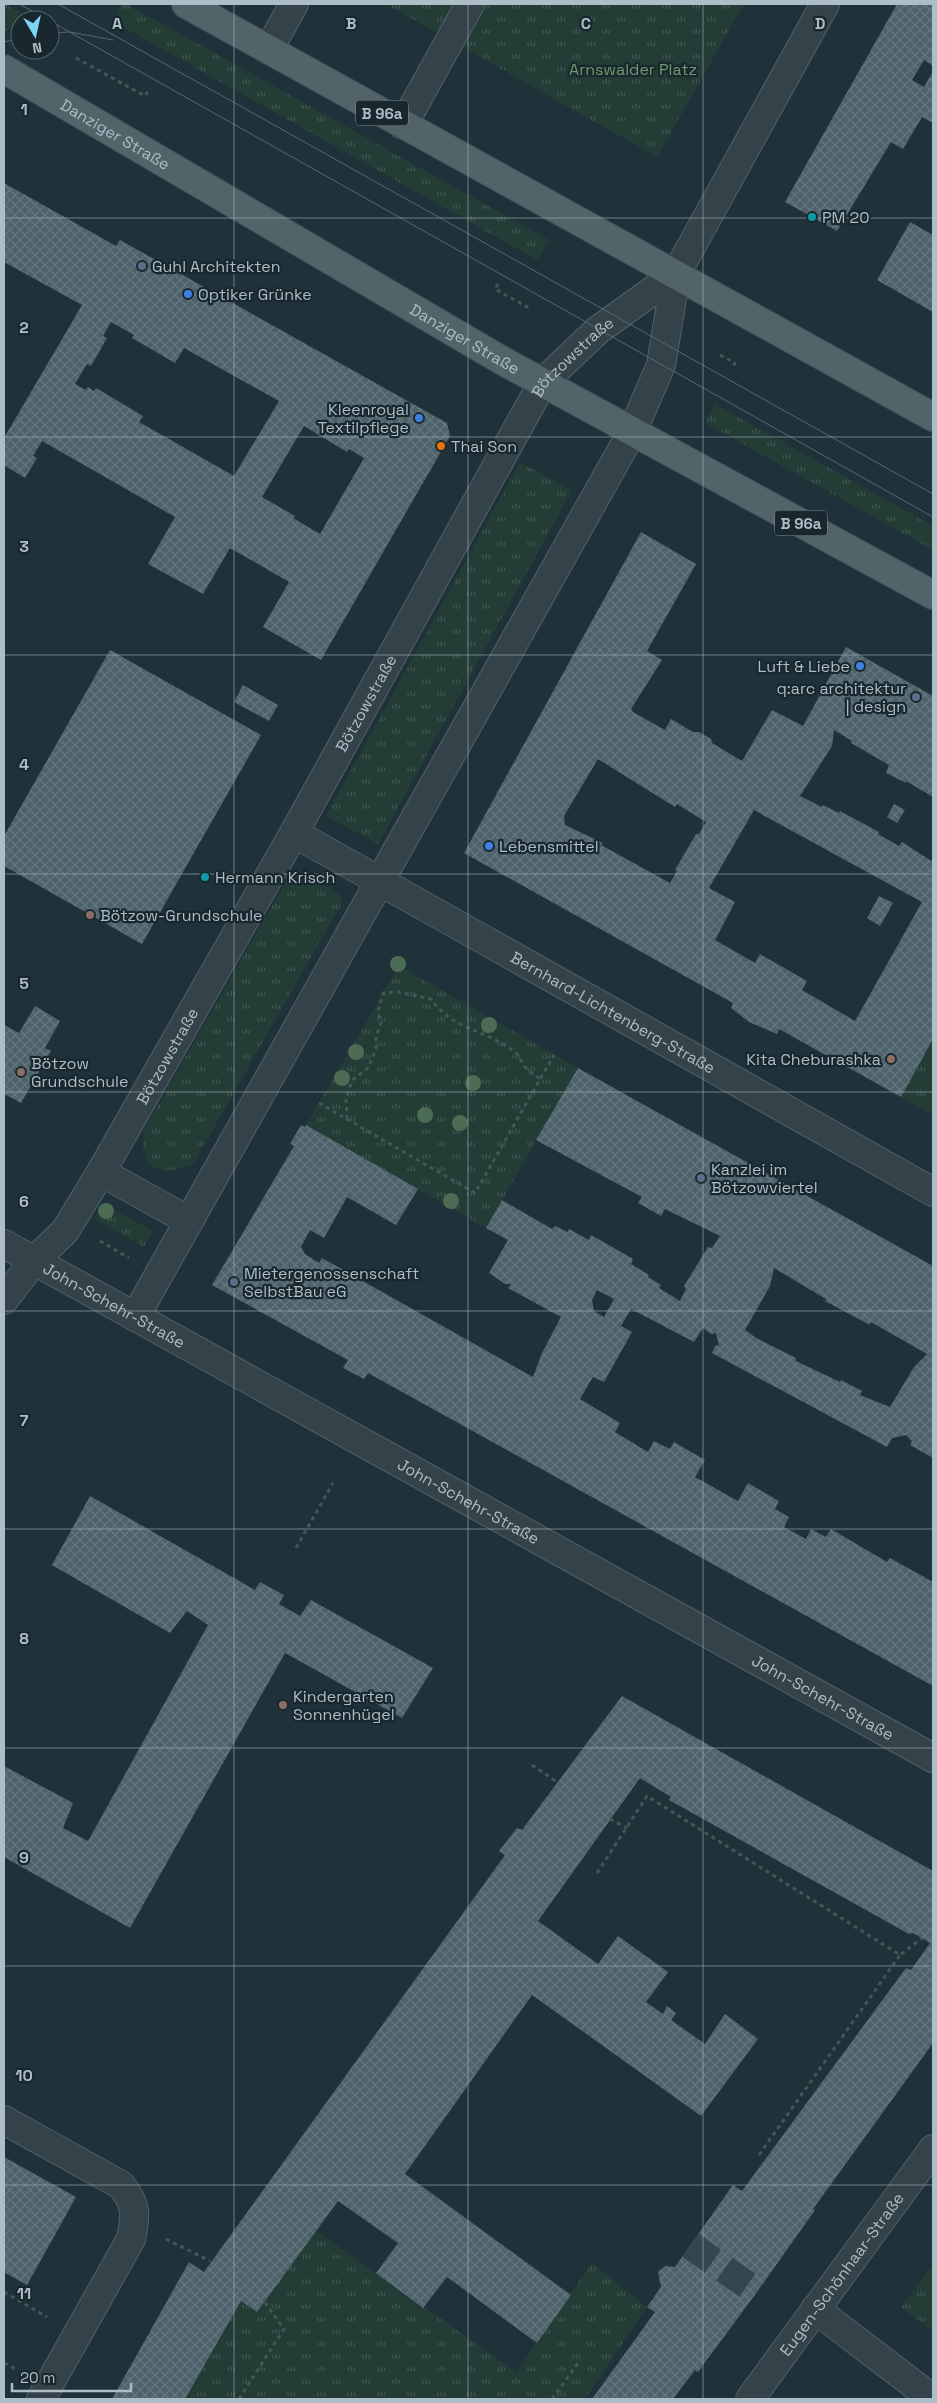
<svg xmlns="http://www.w3.org/2000/svg" width="937" height="2403" viewBox="0 0 937 2403" font-family="'Space Grotesk',sans-serif">
	<defs>
		<pattern id="grass-tufts" width="24" height="20" patternUnits="userSpaceOnUse" patternTransform="scale(1.25)"><rect width="24" height="20" fill="#233c36"/><path d="M3 7l-1-3M5 7V3M7 7l1-3M15 17l-1-3M17 17v-4M19 17l1-3" fill="none" stroke="#405652"/></pattern>
		<pattern id="building-cross-hatch" width="8" height="8" patternUnits="userSpaceOnUse" patternTransform="scale(1.25)"><rect width="8" height="8" fill="#4d626a"/><path d="M0 0l8 8M0 8l8-8" fill="none" stroke="#64777e"/></pattern>
	</defs>
	<rect width="100%" height="100%" fill="#203239"/>
	<!-- grass -->
	<path fill="url(#grass-tufts)" d="M4,4h1l30,16h-15v8l-16,3z
		M122,4h5l422,236 -12,20 -425,-239z
		M386,4h358l-87,153z
		M715,404l218,122v24l-228,-127z
		M520,462l52,28 -194,354 -52,-28z
		M298,870l41,24 3,9 -149,261c-35,15 -56,4 -48,-36l147,-257z
		M399,966l179,102 -92,160 -180,-103z
		M933,1039v76l-32,-18z
		M103,1204l50,27 -9,16 -50,-28z
		M315,2230l201,142 76,-109 55,44 -62,92h-400l56,-98 16,11z
		M933,2264v67l-32,-24z"/>
	<!-- building -->
	<path fill="url(#building-cross-hatch)" fill-rule="evenodd" d="M897,4h36v62l-9,-6 -12,20 12,7 9,-16v52l-11,-6 -19,32 -12,-7 -54,89 -52,-29z
		M4,183l112,63 4,-6 327,183 3,13 -129,224 -58,-33 26,-45 -59,-34 -27,46 -55,-30 27,-47 -133,-76 -9,15 4,2 -12,20 -21,-13v-27l78,-133 -78,-43zM111,322l23,13 -2,3 43,25 9,-15 95,53 -45,75 -95,-54 4,-6 -47,-28 -2,3 -6,-4 -2,3 -11,-6 12,-20 4,2 16,-28 -4,-2zM304,426l43,26 2,-3 15,9 -44,76 -27,-16 2,-2 -33,-19z
		M910,222l23,13v77l-56,-32z
		M641,532l55,32 -49,87 15,9 -31,49 2,3 32,18 6,-11 22,13h6l12,7 1,4 30,18 30,-51 31,16 43,-79 87,49v101l-27,-16v2l-20,-10 3,-8 -38,-22 1,-2 -18,-11 -2,16 -32,50 22,11 1,-2 16,8 1,-2 39,21 -1,2 21,12 3,-4 31,20v177l-32,58 -122,-68 -2,5 -28,-12 -18,-14 2,-5 -269,-150zM598,759l77,48 2,-3 29,18 -7,12h-3l-21,36 2,1 -7,12 -69,-38 2,-2 -38,-18 -1,-9zM754,810l168,92 -67,119 -53,-31 5,-9 -47,-27 -5,9 -40,-23 20,-38 -26,-14z
		M110,650l151,85 -119,209 -138,-78v-30z
		M243,685l35,20 -9,16 -35,-19z
		M894,804l11,6 -8,13 -10,-6z
		M879,896l14,7 -13,23 -13,-8z
		M35,1006l25,15 -15,27 6,3 -30,52 -17,-9v-69l15,8z
		M578,1068l355,198v192l-23,-13 2,-4 -6,-6 -14,3 -5,9 -175,-94 3,-7 4,-1 -3,-12 -5,1 -8,-6 -9,14 -63,-33 -10,17 11,6 -28,50 -11,-5 -13,22 40,24 -5,9 33,20 6,-11 16,8 4,-7 31,18 -10,17 43,24 10,-18 31,18 -4,8 14,8 -5,10 22,12 5,-10 15,8 5,-8 56,33 3,-4 43,24v104l-565,-313 -4,6 -21,-11 5,-8 -136,-75 82,-139 -4,-2 11,-19 4,2 1,-2 112,64 -22,36 -49,-28 -23,41 -14,-8 -9,17 4,7 14,9 3,-5 211,119 9,-24 19,-36 -53,-29 3,-4h-6l-16,-11 19,-33 -22,-12 16,-28 50,29 3,-3 13,6 1,-3 20,11 2,-5 23,13 19,11 -2,5 18,11 -1,2 13,8 -2,3 21,13 6,-12 -2,-3 24,-39 4,1 8,-12 -55,-27 -4,7 -23,-13 4,-6 -106,-57zM774,1268l52,31 -1,2 45,24 1,-3 56,32 -13,13 -24,40 -30,-12 2,-4 -21,-11 -1,2 -44,-21v-3l-38,-19 -13,-9 25,-44zM597,1290l17,9 -10,18 -10,-6 -2,-11z
		M90,1496l165,94 5,-8 24,13 -5,9 21,12 11,-16 122,68 -31,50 -117,-65 -155,275 -126,-71v-91l69,37 -10,25 25,13 120,-216 -21,-14 -17,22 -118,-68z
		M622,1696l311,175v172l-120,166 2,1 -58,82 -59,80 -3,-2 -22,29h-81l63,-87 -8,-5 14,-20 -3,-15 7,-6 10,1 58,-82 9,6 164,-223 5,2 19,-27 -17,-10 -4,1 -240,-134 2,-3 -31,-19 -102,143 60,43 20,-28 50,36 -22,30 17,12 4,-8 9,7 -5,7 34,24 20,-30 33,25 -57,77 -169,-121 -127,179 166,121 -34,48 -90,-66 -24,31 -47,-35 22,-30 -60,-42 -81,111 -16,-11 -56,98h-73l77,-137 15,10 301,-417 -6,-4 18,-23 5,2z
		M4,2157l72,40 -49,88 -23,-13z"/>
	<g fill="none" stroke-linecap="round" stroke-linejoin="round">
		<!-- minor-tunnel -->
		<path stroke="#35474e" stroke-width="28" stroke-dasharray="28 14" stroke-linecap="butt" d="M690,2245l67,47"/>
		<!-- minor casing -->
		<g stroke="#516167" stroke-width="30">
			<g id="minor">
				<path d="M269,49l25,-45"/>
				<path d="M403,125l67,-121"/>
				<path id="s1" d="M294,833l639,359"/>
				<path d="M101,1172l88,49"/>
				<path id="s2" d="M4,1244l929,514"/>
				<path id="s3" d="M4,1300l29,-38 32,-31 36,-59 193,-339 249,-451 55,-52 78,-56"/>
				<path d="M135,1317l497,-885 29,-67 15,-91 149,-270"/>
				<path d="M4,2120l117,65c16,20 15,30 10,54l-90,160"/>
				<path d="M815,2309l118,90"/>
				<path id="s4" d="M750,2399l183,-250"/>
			</g>
		</g>
		<!-- major casing -->
		<g stroke="#404f56" stroke-width="30">
			<g id="major">
				<path d="M186,4l747,413"/>
				<path id="s5" d="M4,69l499,292 430,234"/>
			</g>
		</g>
		<!-- path -->
		<path stroke="#425854" stroke-width="3" stroke-dasharray="4 4" stroke-linecap="butt" d="M76,58l69,38 5,-8
			M498,284l-3,5 36,20
			M720,355l15,8 -4,6
			M319,1103l156,90 79,-138
			M347,1119l-1,-20 3,-11 5,-9 14,-11 8,-19v-12l5,-14 -3,-11 5,-19 15,-1 33,7c22,32 58,31 86,55 3,4 5,9 8,13 4,5 10,8 15,12
			M100,1241l29,17
			M296,1548l37,-65
			M532,1765l25,17
			M610,1819l17,9
			M597,1873l50,-77 253,159 22,-17
			M759,2155l141,-200
			M166,2239l44,22
			M4,2292l43,25
			M4,2363l13,7
			M239,2399l45,-70 -20,-28
			M552,2399l26,-36"/>
		<!-- minor -->
		<use href="#minor" stroke="#344349" stroke-width="28"/>
		<!-- major -->
		<use href="#major" stroke="#526369" stroke-width="28"/>
		<!-- tram -->
		<path stroke="#566970" stroke-width="1" d="M19,4l30,16
			M58,4l875,490
			M50,21l883,496
			M50,33l20,-1 43,8
			M4,42l16,-4"/>
	</g>
	<!-- trees -->
	<g fill="#4c6c56">
		<circle cx="398" cy="964" r="8"/>
		<circle cx="489" cy="1025" r="8"/>
		<circle cx="356" cy="1052" r="8"/>
		<circle cx="342" cy="1078" r="8"/>
		<circle cx="473" cy="1083" r="8"/>
		<circle cx="425" cy="1115" r="8"/>
		<circle cx="460" cy="1123" r="8"/>
		<circle cx="451" cy="1201" r="8"/>
		<circle cx="106" cy="1211" r="8"/>
	</g>
	<!-- grid -->
	<path fill="none" stroke="#aebec6" stroke-width="1" stroke-opacity="0.55" d="M234,4v2395M468,4v2395M703,4v2395M4,218h929M4,437h929M4,655h929M4,874h929M4,1092h929M4,1311h929M4,1529h929M4,1748h929M4,1966h929M4,2185h929"/>
	<!-- markers -->
	<g fill="#0f9aa8" stroke="#19282e" stroke-width="2">
		<circle cx="812" cy="217" r="5"/>
		<circle cx="205" cy="877" r="5"/>
	</g>
	<g fill="#5c6f8a" stroke="#19282e" stroke-width="2">
		<circle cx="142" cy="266" r="5"/>
		<circle cx="916" cy="697" r="5"/>
		<circle cx="701" cy="1178" r="5"/>
		<circle cx="234" cy="1282" r="5"/>
	</g>
	<g fill="#3f7fe0" stroke="#19282e" stroke-width="2">
		<circle cx="188" cy="294" r="5"/>
		<circle cx="419" cy="418" r="5"/>
		<circle cx="860" cy="666" r="5"/>
		<circle cx="489" cy="846" r="5"/>
	</g>
	<circle fill="#e8710a" stroke="#19282e" stroke-width="2" cx="441" cy="446" r="5"/>
	<g fill="#8d6e63" stroke="#19282e" stroke-width="2">
		<circle cx="90" cy="915" r="5"/>
		<circle cx="891" cy="1059" r="5"/>
		<circle cx="21" cy="1072" r="5"/>
		<circle cx="283" cy="1705" r="5"/>
	</g>
	<g text-anchor="middle" dominant-baseline="central" stroke-width="4.5" stroke-linejoin="round" paint-order="stroke">
		<!-- shield labels -->
		<g fill="#19282e" stroke="#819198" stroke-width="1">
			<rect x="356" y="100.5" width="52" height="25" rx="4"/>
			<rect x="775" y="510.5" width="52" height="25" rx="4"/>
		</g>
		<g font-size="15" font-weight="bold" fill="#aebec6">
			<text x="382" y="113">B 96a</text>
			<text x="801" y="523">B 96a</text>
		</g>
		<!-- park labels -->
		<g font-size="16" fill="#709b6e" stroke="#19282e">
			<text x="633" y="69">Arnswalder Platz</text>
		</g>
		<!-- street labels -->
		<g font-size="16" fill="#aebec6" stroke="#19282e">
			<text stroke="none"><textPath href="#s5" startOffset="129">Danziger Straße</textPath></text>
			<text stroke="none"><textPath href="#s5" startOffset="534">Danziger Straße</textPath></text>
			<text stroke="none"><textPath href="#s3" startOffset="1105">Bötzowstraße</textPath></text>
			<text stroke="none"><textPath href="#s3" startOffset="700">Bötzowstraße</textPath></text>
			<text stroke="none"><textPath href="#s1" startOffset="366">Bernhard-Lichtenberg-Straße</textPath></text>
			<text stroke="none"><textPath href="#s3" startOffset="295">Bötzowstraße</textPath></text>
			<text stroke="none"><textPath href="#s2" startOffset="126">John-Schehr-Straße</textPath></text>
			<text stroke="none"><textPath href="#s2" startOffset="531">John-Schehr-Straße</textPath></text>
			<text stroke="none"><textPath href="#s2" startOffset="936">John-Schehr-Straße</textPath></text>
			<text stroke="none"><textPath href="#s4" startOffset="155">Eugen-Schönhaar-Straße</textPath></text>
		</g>
		<!-- poi labels -->
		<g font-size="16" fill="#aebec6" stroke="#19282e" text-anchor="start">
			<text x="822" y="217">PM 20</text>
			<text x="152" y="266">Guhl Architekten</text>
			<text x="198" y="294">Optiker Grünke</text>
			<text x="409" y="409" text-anchor="end">Kleenroyal<tspan x="409" dy="18">Textilpflege</tspan></text>
			<text x="451" y="446">Thai Son</text>
			<text x="850" y="666" text-anchor="end">Luft &amp; Liebe</text>
			<text x="906" y="688" text-anchor="end">q:arc architektur<tspan x="906" dy="18">| design</tspan></text>
			<text x="499" y="846">Lebensmittel</text>
			<text x="215" y="877">Hermann Krisch</text>
			<text x="100" y="915">Bötzow-Grundschule</text>
			<text x="881" y="1059" text-anchor="end">Kita Cheburashka</text>
			<text x="31" y="1063">Bötzow<tspan x="31" dy="18">Grundschule</tspan></text>
			<text x="711" y="1169">Kanzlei im<tspan x="711" dy="18">Bötzowviertel</tspan></text>
			<text x="244" y="1273">Mietergenossenschaft<tspan x="244" dy="18">SelbstBau eG</tspan></text>
			<text x="293" y="1696">Kindergarten<tspan x="293" dy="18">Sonnenhügel</tspan></text>
		</g>
	</g>
	<g font-size="16" text-anchor="middle" font-weight="bold" fill="#aebec6" stroke="#19282e" stroke-width="4.5" stroke-linejoin="round" paint-order="stroke">
		<text x="117" y="29">A</text>
		<text x="351" y="29">B</text>
		<text x="586" y="29">C</text>
		<text x="820" y="29">D</text>
		<text x="24" y="115">1</text>
		<text x="24" y="333">2</text>
		<text x="24" y="552">3</text>
		<text x="24" y="770">4</text>
		<text x="24" y="989">5</text>
		<text x="24" y="1207">6</text>
		<text x="24" y="1426">7</text>
		<text x="24" y="1644">8</text>
		<text x="24" y="1863">9</text>
		<text x="24" y="2081">10</text>
		<text x="24" y="2299">11</text>
	</g>
	<!-- border -->
	<rect width="937" height="2403" fill="none" stroke="#aebec6" stroke-width="10"/>
	<!-- north arrow -->
	<g transform="translate(35 35) rotate(171)"><circle r="24" fill="#19282e" stroke="#55646b"/>
	<path d="M0-4L9 19L0 12L-9 19Z" fill="#80d3f9"/>
	<text y="-8" font-size="14" font-weight="bold" text-anchor="middle" fill="#aebec6">N</text>
	</g>
	<!-- scale -->
	<path d="M12 2383v8h119v-8" fill="none" stroke="#aebec6" stroke-width="2.5"/>
	<text x="20" y="2383" font-size="15" fill="#aebec6" stroke="#19282e" stroke-width="4" paint-order="stroke">20 m</text>
</svg>
